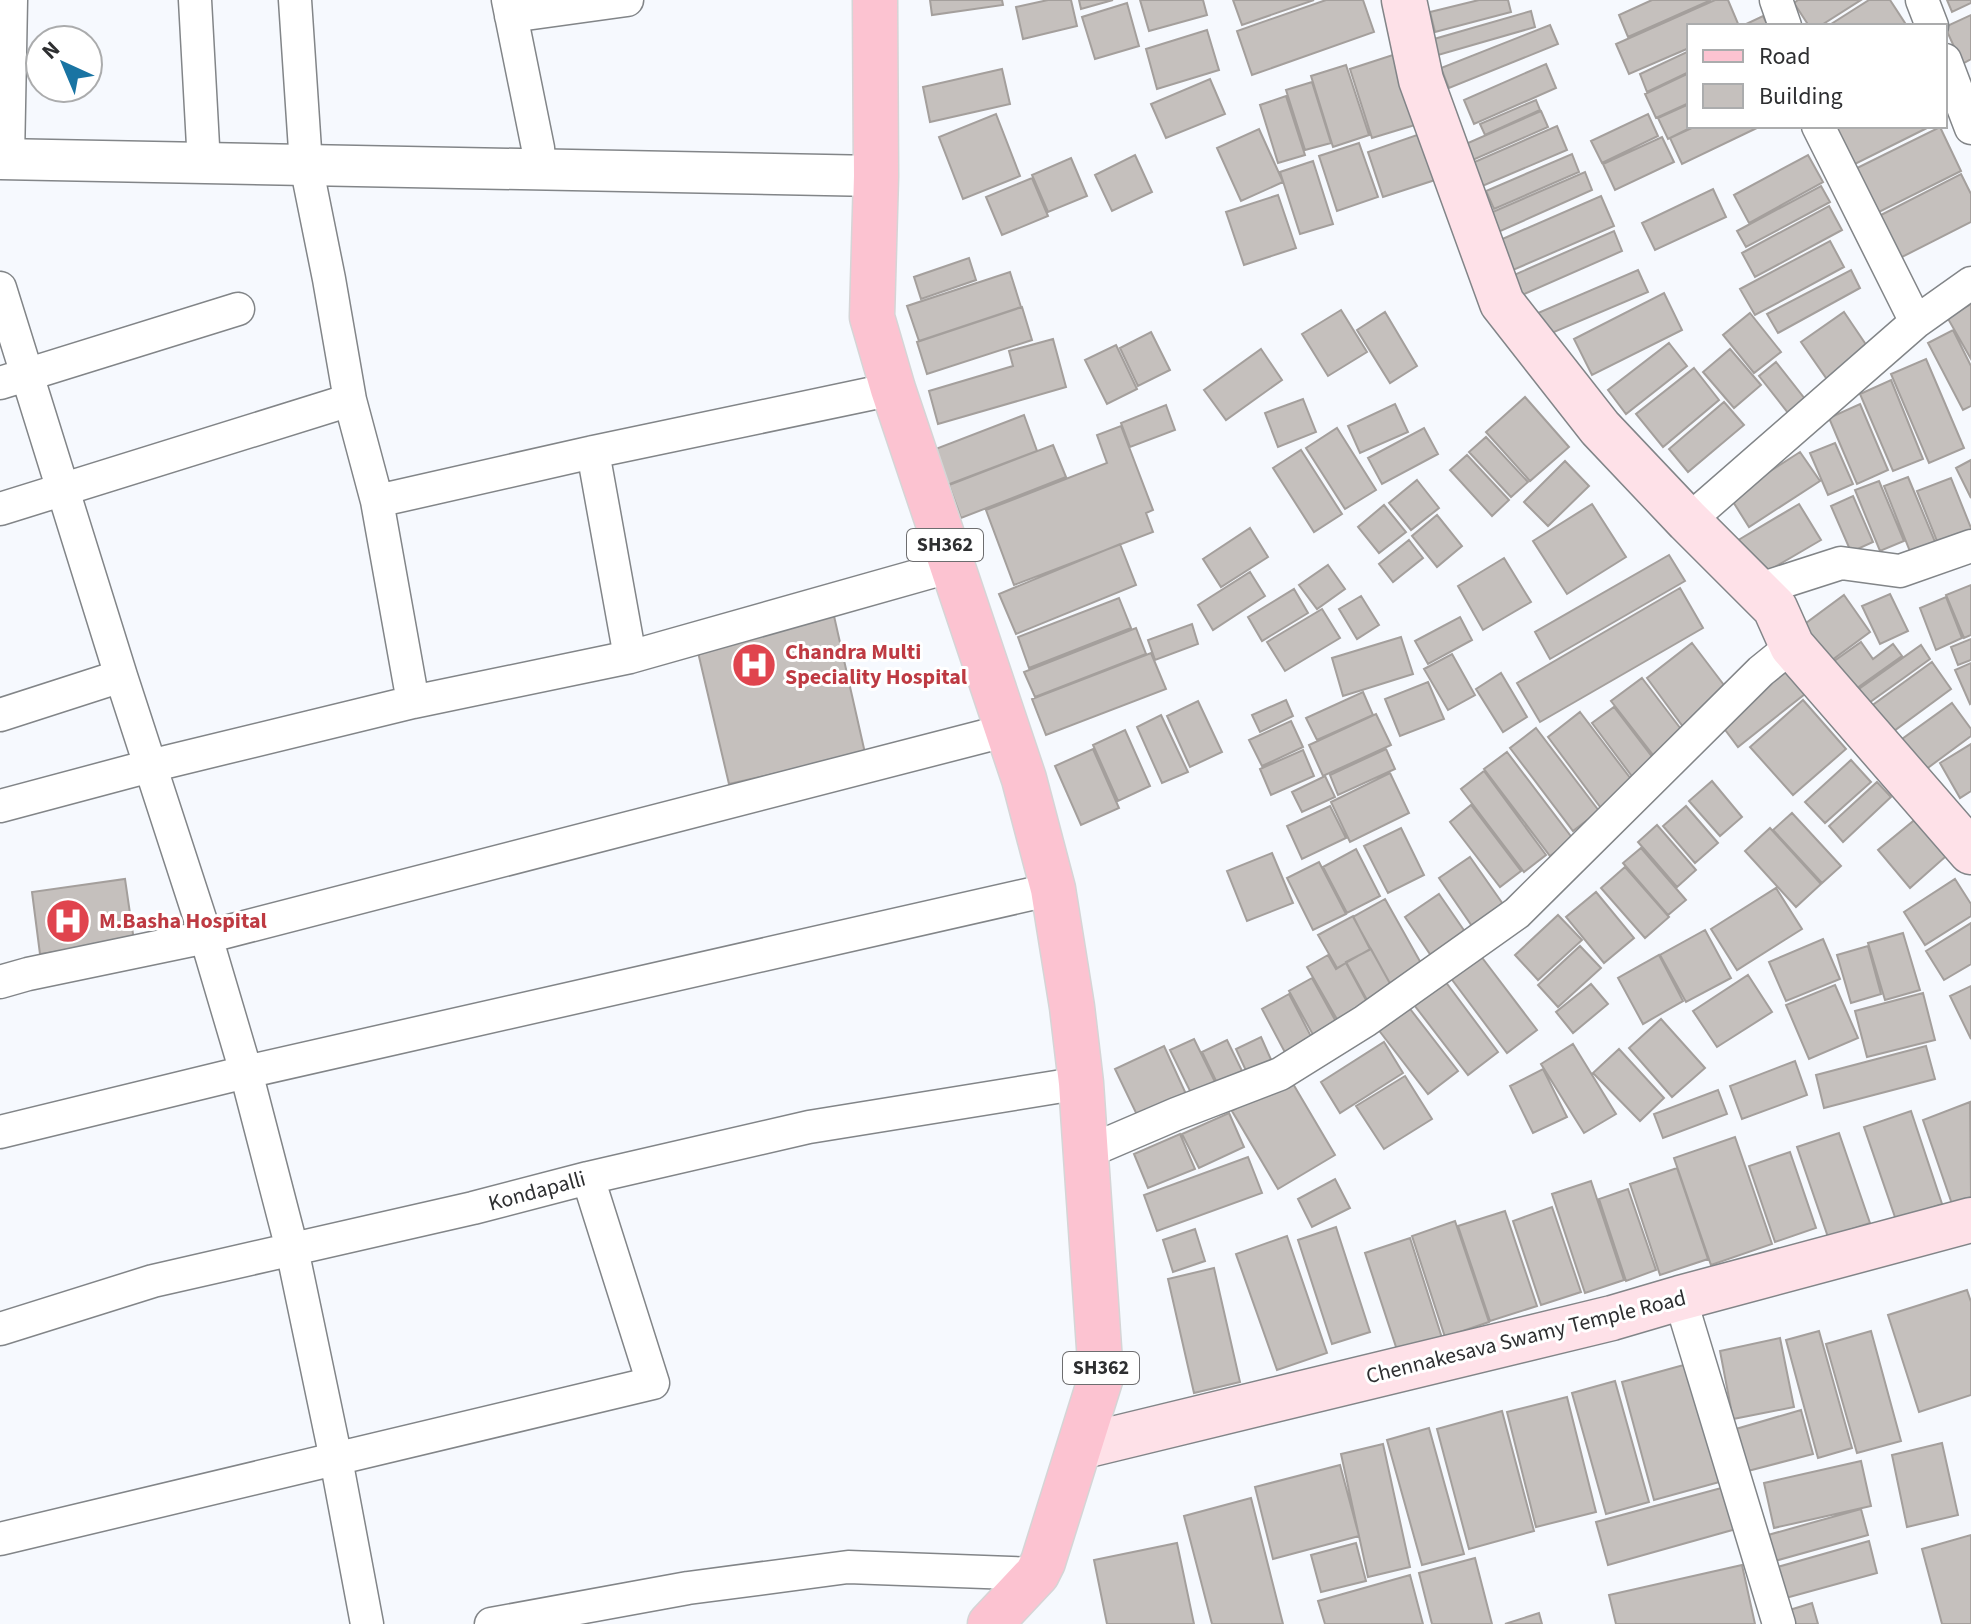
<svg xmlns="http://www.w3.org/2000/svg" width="1971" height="1624" viewBox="0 0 1971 1624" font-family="'Source Sans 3',sans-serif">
	<rect width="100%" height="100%" fill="#f6f9fe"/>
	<!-- building -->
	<path fill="#c5c0bd" stroke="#a49f9c" stroke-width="2" d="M930,0h72l1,5 -71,10z
		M1048,0h23l6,26 -54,13 -7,-32z
		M1079,0h34l-32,9z
		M1140,0h63l4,15 -58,16z
		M1233,0h81l-72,25z
		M1326,0h37l11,32 -122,43 -15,-44z
		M1479,0h29l3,12 -76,20 -5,-20z
		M1652,0h59l-83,37 -9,-22z
		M1715,0h13l11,26h-50v22l-60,26 -13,-30z
		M1798,0h63l-41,26h-11l-15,-23z
		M1869,0h21l15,23 -5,3h-72z
		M1947,0h24v3l-19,9z
		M1127,3l12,43 -44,13 -13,-42z
		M1531,11l4,16 -97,28 -4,-16z
		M1971,15v44l-9,5 -17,-37z
		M1763,16l5,10h-26z
		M1550,25l8,19 -109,44 -8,-20z
		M1207,30l12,40 -62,19 -11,-40z
		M1689,51v21l-42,20 -7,-18z
		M1396,54l22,70 -46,14 -22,-69z
		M1546,64l10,24 -82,36 -10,-24z
		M1346,65l23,70 -36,12 -22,-71z
		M1002,69l8,35 -80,18 -7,-35z
		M1689,73v30l-33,15 -11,-24z
		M1210,79l15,35 -59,24 -15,-34z
		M1312,82l19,61 -26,7 -19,-60z
		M1286,96l19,59 -27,8 -18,-58z
		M1536,100l4,10 -55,25 -5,-11z
		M1689,104v22h5l-26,13 -10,-21z
		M1541,111l7,16 -89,39 -7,-16z
		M996,114l24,62 -57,23 -24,-62z
		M1648,114l10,22 -56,27 -11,-22z
		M1557,126l10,24 -87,37 -10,-23z
		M1696,126h65l-79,38 -12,-26z
		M1837,126h94l-86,43 -19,-38z
		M1940,127l21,44 -90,45 -22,-44z
		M1259,129l24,53 -42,19 -24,-53z
		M1420,134l15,46 -52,17 -15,-45z
		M1662,137l12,25 -59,28 -12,-26z
		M1359,143l19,54 -41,14 -18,-55z
		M1572,154l7,18 -85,37 -8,-18z
		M1135,155l17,37 -40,19 -17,-36z
		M1808,155l15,27 -74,41 -15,-28z
		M1071,158l16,38 -39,16 -16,-37z
		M1313,161l20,63 -33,10 -20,-62z
		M1585,172l7,18 -96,43 -8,-19z
		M1961,174l10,20v28l-73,37 -21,-42z
		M1032,178l16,38 -46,19 -16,-38z
		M1821,186l9,16 -84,45 -9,-16z
		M1713,189l13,28 -71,33 -13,-27z
		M1278,195l18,53 -52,17 -18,-53z
		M1601,196l13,30 -101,44 -13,-30z
		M1829,206l13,24 -87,47 -13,-24z
		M1614,231l8,20 -100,44 -8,-20z
		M1830,241l14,26 -89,48 -15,-26z
		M969,258l7,22 -55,19 -7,-22z
		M1638,270l10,22 -101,43 -9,-22z
		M1851,270l9,18 -82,45 -11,-19z
		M1010,272l11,35 -102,34 -12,-35z
		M1664,293l18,37 -90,45 -18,-36z
		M1971,304v55l-24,-42z
		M1022,307l10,33 -105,34 -10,-32z
		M1341,310l26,42 -39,24 -26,-42z
		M1385,312l32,54 -27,17 -33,-53z
		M1844,312l29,43 -42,30 -30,-43z
		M1750,313l31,39 -27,21 -31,-38z
		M1953,330l18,36v40l-8,4 -35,-67z
		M1151,332l19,38 -32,16 -18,-38z
		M1053,339l13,48 -128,37 -9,-33 84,-25 -4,-15z
		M1669,343l18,23 -61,48 -18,-24z
		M1116,345l21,44 -30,15 -22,-44z
		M1261,349l21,31 -56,40 -22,-30z
		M1730,349l31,36 -27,23 -31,-36z
		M1926,359l38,89 -35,15 -38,-89z
		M1776,362l33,42 -17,14 -33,-42z
		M1694,368l25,32 -56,47 -27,-33z
		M1891,380l32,79 -30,12 -33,-77z
		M1525,397l44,50 -39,34 -44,-49z
		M1303,399l13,33 -38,15 -13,-34z
		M1724,402l20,23 -56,47 -19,-23z
		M1395,404l13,28 -48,21 -12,-27z
		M1860,404l28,66 -31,14 -28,-66z
		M1166,405l9,25 -45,17 -9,-24z
		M1024,415l13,36 -90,34 -14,-35z
		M1121,426l32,84 -7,3 7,19 -139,53 -28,-75 121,-47 -10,-28z
		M1337,428l39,62 -31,19 -39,-61z
		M1424,428l14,26 -56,30 -14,-26z
		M1486,437l42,45 -17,15 -42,-45z
		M1835,443l18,41 -25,11 -18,-42z
		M1053,445l13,32 -105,41 -12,-33z
		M1301,450l41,64 -28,18 -41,-64z
		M1800,452l20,29 -71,46 -19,-30z
		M1467,455l42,45 -17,16 -42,-46z
		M1971,460v38l-15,-30z
		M1565,461l24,25 -41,40 -24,-24z
		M1908,477l30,72 -25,10 -29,-73z
		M1951,478l20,50v10l-30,13 -24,-60z
		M1417,480l22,28 -28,22 -22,-27z
		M1879,481l25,60 -24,10 -25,-61z
		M1853,496l20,46 -22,10 -20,-46z
		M1592,504l34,53 -59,37 -34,-53z
		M1799,504l22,36 -65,38 -21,-36z
		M1384,505l22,27 -27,21 -21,-26z
		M1437,515l25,31 -25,21 -25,-31z
		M1250,528l18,29 -47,30 -18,-28z
		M1409,540l14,18 -30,24 -14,-18z
		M1120,544l16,41 -120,49 -17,-40z
		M1669,555l16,26 -135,78 -15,-27z
		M1504,558l27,44 -48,28 -25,-44z
		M1328,565l17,24 -28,20 -18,-24z
		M1250,572l15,24 -52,34 -15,-25z
		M1971,585v50l-7,3 -18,-43z
		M1680,588l23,40 -163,94 -23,-39z
		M1294,589l14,24 -46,28 -14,-24z
		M1890,594l18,37 -28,13 -18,-38z
		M1844,595l26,37 -42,31 -26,-37z
		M1361,596l18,29 -22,14 -18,-30z
		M1946,597l16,41 -26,12 -16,-42z
		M1119,598l12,30 -102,40 -11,-31z
		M1322,609l18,29 -55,33 -18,-29z
		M834,616l31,137 -136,31 -32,-136z
		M1460,617l12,23 -44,24 -13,-23z
		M1192,624l6,20 -43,16 -7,-20z
		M1136,628l10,26 -111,43 -11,-25z
		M1401,637l12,37 -70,22 -11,-38z
		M1971,639v21l-13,5 -7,-18z
		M1861,642l12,17 20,-15 9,12 -59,42 -20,-29z
		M1692,643l38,50 -46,35 -37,-50z
		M1921,645l9,14 -71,51 -10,-14z
		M1151,653l15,36 -120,46 -14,-36z
		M1452,654l23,41 -27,15 -24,-41z
		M1788,662l22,28 -72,57 -21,-28z
		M1932,662l19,27 -68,50 -20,-27z
		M1971,663v40l-1,1 -15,-34z
		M1501,673l26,44 -24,15 -27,-43z
		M1642,678l45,59 -30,23 -46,-59z
		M1428,682l16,37 -44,17 -15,-37z
		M1363,692l10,23 -56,25 -11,-22z
		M1286,700l7,16 -33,16 -8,-17z
		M1803,700l43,49 -53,46 -43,-48z
		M1198,701l24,51 -32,15 -23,-51z
		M1952,703l19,26v7l-46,34 -23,-31z
		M1614,707l42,55 -22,17 -42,-56z
		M1580,712l54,71 -33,25 -53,-71z
		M1376,714l15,31 -68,31 -14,-31z
		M1161,715l27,57 -26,11 -25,-56z
		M1291,721l12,26 -41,19 -13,-26z
		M1536,728l63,83 -26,20 -63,-83z
		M1125,730l25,56 -32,15 -25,-56z
		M1971,744v47l-11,7 -20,-35z
		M1093,749l26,59 -38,17 -26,-59z
		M1386,749l9,20 -57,26 -8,-20z
		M1303,750l11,26 -43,19 -11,-26z
		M1507,752l66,87 -23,17 -66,-87z
		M1851,760l20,22 -46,41 -20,-21z
		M1484,771l62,84 -22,17 -63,-83z
		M1390,773l19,40 -59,29 -19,-40z
		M1325,776l10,21 -33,15 -10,-20z
		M1712,781l30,36 -22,19 -31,-35z
		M1877,782l14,15 -48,45 -14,-16z
		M1471,805l50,66 -21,16 -50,-65z
		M1330,806l16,32 -44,21 -15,-33z
		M1686,806l32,37 -23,20 -32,-37z
		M1792,813l49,53 -19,17 -49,-53z
		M1923,813l30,37 -43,38 -32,-38z
		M1657,825l39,45 -19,17 -39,-45z
		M1401,828l23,47 -36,18 -24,-47z
		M1770,828l51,56 -25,23 -51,-56z
		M1641,848l45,52 -18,15 -45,-52z
		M1356,849l24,47 -33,17 -24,-46z
		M1272,853l21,50 -46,18 -20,-50z
		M1470,857l35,50 -31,22 -35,-51z
		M1319,862l27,52 -33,16 -26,-52z
		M1625,867l44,50 -24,21 -44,-50z
		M125,879l9,62 -94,13 -8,-62z
		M1955,879l16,25v12l-46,29 -21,-33z
		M1776,888l26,41 -65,41 -26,-41z
		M1596,892l38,46 -30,25 -38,-46z
		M1439,894l31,45 -34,24 -31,-46z
		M1385,899l41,73 -33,17 -40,-72z
		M1558,915l24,25 -44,40 -23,-25z
		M1353,916l17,33 -33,19 -19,-33z
		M1971,923v41l-27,16 -18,-29z
		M1705,930l26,48 -45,24 -26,-47z
		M1903,933l17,57 -35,10 -17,-57z
		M1823,939l17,40 -54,22 -17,-39z
		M1580,946l21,22 -43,39 -20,-22z
		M1868,946l13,48 -30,9 -14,-48z
		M1371,949l26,47 -25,13 -26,-47z
		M1477,951l60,79 -30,23 -60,-80z
		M1328,955l8,14 10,-6 26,48 -30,17 -35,-61z
		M1659,955l24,46 -40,23 -25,-46z
		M1439,973l59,79 -30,23 -60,-78z
		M1748,975l24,37 -55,35 -24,-36z
		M1312,978l28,51 -23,13 -28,-51z
		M1591,984l17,20 -35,29 -17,-21z
		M1835,985l23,53 -49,21 -23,-54z
		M1971,986v53l-21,-43z
		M1923,993l12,47 -68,17 -12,-46z
		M1289,994l27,52 -27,14 -27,-51z
		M1404,1001l54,70 -30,23 -54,-70z
		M1661,1019l44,49 -33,29 -43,-49z
		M1261,1037l12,27 -25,11 -12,-26z
		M1194,1039l24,49 -24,11 -24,-49z
		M1227,1040l17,35 -25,12 -17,-35z
		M1384,1042l19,31 -63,40 -19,-31z
		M1573,1044l43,70 -32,19 -43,-69z
		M1164,1046l22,48 -48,23 -23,-48z
		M1926,1046l9,33 -111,29 -8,-33z
		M1619,1049l45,49 -24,23 -47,-48z
		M1795,1061l12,34 -65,24 -12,-33z
		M1543,1069l24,48 -34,16 -23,-47z
		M1405,1076l27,43 -48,30 -28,-43z
		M1289,1077l46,78 -57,34 -46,-78z
		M1718,1090l9,24 -64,24 -9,-24z
		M1970,1102l1,95 -19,7 -29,-84z
		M1911,1111l31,93 -46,16 -32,-93z
		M1229,1113l15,34 -45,21 -17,-34z
		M1839,1133l31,90 -42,14 -31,-90z
		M1180,1134l15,35 -47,19 -14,-34z
		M1735,1137l37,107 -61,21 -37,-107z
		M1790,1152l26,76 -41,14 -26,-76z
		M1248,1157l14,36 -105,38 -13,-36z
		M1677,1168l31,91 -48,16 -30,-91z
		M1335,1179l15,29 -38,19 -14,-28z
		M1591,1181l33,99 -39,13 -33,-99z
		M1628,1189l28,81 -30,11 -27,-82z
		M1552,1207l29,85 -40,13 -28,-84z
		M1505,1211l32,95 -47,15 -32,-95z
		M1455,1221l34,101 -44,15 -33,-101z
		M1336,1227l34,105 -38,12 -34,-104z
		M1195,1229l10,32 -32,11 -10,-32z
		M1287,1236l40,117 -50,17 -41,-116z
		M1410,1238l33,103 -44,15 -34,-103z
		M1214,1268l26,114 -46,11 -26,-114z
		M1967,1290l4,12v93l-52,17 -31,-97z
		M1819,1331l33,117 -34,10 -32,-118z
		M1871,1331l30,110 -44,12 -31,-109z
		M1780,1338l14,69 -61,12 -13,-68z
		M1691,1363l32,118 -69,19 -32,-118z
		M1615,1381l34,121 -43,12 -34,-121z
		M1567,1397l29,115 -60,15 -29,-115z
		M1801,1410l12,44 -69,18 -15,-41z
		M1502,1411l32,120 -65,18 -32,-120z
		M1429,1428l35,126 -42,11 -35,-125z
		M1942,1443l16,72 -51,12 -15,-72z
		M1383,1444l27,123 -42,10 -27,-123z
		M1861,1461l10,45 -97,22 -10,-45z
		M1340,1465l19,71 -86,23 -18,-72z
		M1725,1487l11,42 -128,36 -12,-43z
		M1251,1498l32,126h-71l-28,-108z
		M1861,1509l7,26 -93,26 -7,-26z
		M1971,1535v89h-29l-20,-75z
		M1869,1541l8,32 -95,26 -8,-31z
		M1177,1543l17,81h-87l-13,-64z
		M1356,1543l10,38 -45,11 -10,-37z
		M1475,1558l17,66h-60l-13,-51z
		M1742,1565l13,59h-139l-7,-29z
		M1410,1575l13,49h-98l-7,-23z
		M1812,1603l6,21h-34l-4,-11z
		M1539,1613l3,11h-37z"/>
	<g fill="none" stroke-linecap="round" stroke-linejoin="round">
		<!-- minor casing -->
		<g stroke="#828588" stroke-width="35">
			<path id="minor" d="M195,0l9,164
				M295,0l11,165 23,114 21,121 27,101 36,201
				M508,0l30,148 2,22
				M1776,0l9,26
				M1922,0l10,26
				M511,16l116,-16
				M1945,60l26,68
				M1818,126l98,196
				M8,159l3,-159
				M0,288l121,388 85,261 40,135 46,177 44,210 31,165
				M0,383l238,-74
				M593,452l37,205
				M377,501l216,-49 300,-63
				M0,509l350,-109
				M1688,521l228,-199 55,-39
				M1757,590l84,-27 59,8 71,-25
				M0,715l121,-39
				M0,806l150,-40 263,-64 217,-45 322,-91
				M0,982l28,-8 178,-37 802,-207
				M0,1132l246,-60 807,-183
				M1085,1153l91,-39 104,-40 85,-53 152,-108 244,-242 31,-25
				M1680,1298l99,326
				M0,1329l153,-48 320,-73 115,-30 221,-51 272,-44
				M0,1539l653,-156 -65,-205
				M491,1624l197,-36 160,-21 189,7"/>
		</g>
		<!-- tertiary casing -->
		<g stroke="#828588" stroke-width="43">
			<path id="tertiary" d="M0,159l876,17"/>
		</g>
		<!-- secondary casing -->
		<g stroke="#828588" stroke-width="47">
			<path id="secondary" d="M1404,0l17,80 81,223 98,125 88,93 87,87 17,38 179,206
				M1080,1447l532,-129 68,-20 291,-78"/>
		</g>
		<!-- primary casing -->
		<g stroke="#d5d5d6" stroke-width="47">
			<path id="primary" d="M875,0l1,176 -4,141 21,72 131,390 29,110 19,118 9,76 20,294 -58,185 -6,12 -47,50"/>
		</g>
		<!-- minor -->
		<use href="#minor" stroke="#fff" stroke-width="32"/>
		<!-- tertiary -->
		<use href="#tertiary" stroke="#fff" stroke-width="40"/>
		<!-- secondary -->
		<use href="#secondary" stroke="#fee1e8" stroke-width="44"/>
		<!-- primary -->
		<use href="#primary" stroke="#fcc3d1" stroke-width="44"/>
	</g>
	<!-- icons -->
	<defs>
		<g id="hospital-disc" transform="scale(2.3)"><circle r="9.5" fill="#e0444e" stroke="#fff"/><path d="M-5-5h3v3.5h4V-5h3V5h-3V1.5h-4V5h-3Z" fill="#fff"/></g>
	</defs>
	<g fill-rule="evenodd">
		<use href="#hospital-disc" x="754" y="665"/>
		<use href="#hospital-disc" x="68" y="921"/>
	</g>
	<g text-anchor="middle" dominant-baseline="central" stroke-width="6" stroke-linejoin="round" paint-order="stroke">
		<!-- shield labels -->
		<g fill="#fff" stroke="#6d6d6f" stroke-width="2">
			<rect x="907" y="529" width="76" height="32" rx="6"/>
			<rect x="1063" y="1352" width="76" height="32" rx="6"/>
		</g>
		<g font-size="20" font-weight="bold" fill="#2e2f31">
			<text x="945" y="545">SH362</text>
			<text x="1101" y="1368">SH362</text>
		</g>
		<!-- health labels -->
		<g font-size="22" font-weight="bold" fill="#be3a42" stroke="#fff" text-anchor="start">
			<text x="785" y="652">Chandra Multi<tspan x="785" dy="25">Speciality Hospital</tspan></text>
			<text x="99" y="921">M.Basha Hospital</text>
		</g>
		<!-- street labels -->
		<g font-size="22" fill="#2e2f31" stroke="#fff">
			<text transform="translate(537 1191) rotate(-15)">Kondapalli</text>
			<text transform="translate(1526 1337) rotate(-14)">Chennakesava Swamy Temple Road</text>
		</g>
	</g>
	<!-- legend -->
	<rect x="1687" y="24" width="260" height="104" fill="#ffffff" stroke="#abacad" stroke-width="2"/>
	<rect x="1703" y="50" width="40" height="12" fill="#fcc3d1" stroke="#abacad" stroke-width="2"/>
	<text x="1759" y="64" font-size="24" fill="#2e2f31">Road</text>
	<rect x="1703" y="84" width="40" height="24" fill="#c5c0bd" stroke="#abacad" stroke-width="2"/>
	<text x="1759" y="104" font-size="24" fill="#2e2f31">Building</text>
	<!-- north arrow -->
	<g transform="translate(64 64) rotate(316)"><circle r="38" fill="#ffffff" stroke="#abacad" stroke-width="2"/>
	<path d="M0-6L14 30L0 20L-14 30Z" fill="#1974a3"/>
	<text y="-12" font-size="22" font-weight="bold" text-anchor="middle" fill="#2e2f31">N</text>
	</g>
</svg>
